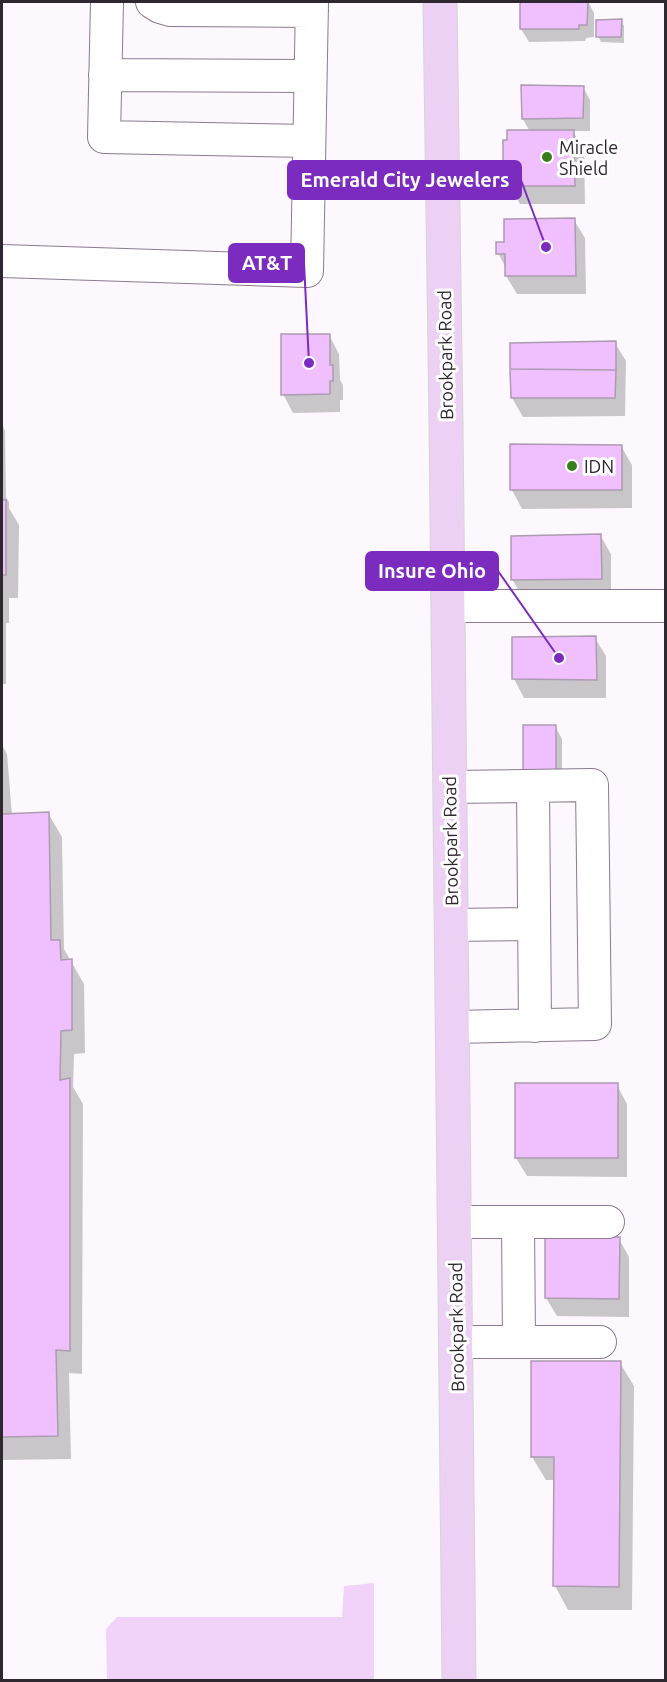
<svg xmlns="http://www.w3.org/2000/svg" width="667" height="1682" viewBox="0 0 667 1682" font-family="Ubuntu,sans-serif">
	<rect width="100%" height="100%" fill="#fcf8fd"/>
	<!-- green -->
	<path fill="#f1d3fa" d="M374,1583v97h-267l-1,-51 11,-12h225l2,-31z"/>
	<!-- shadow -->
	<path fill="#0003" d="M521,2h67l6,11v24l-8,1 -1,3 -56,1 -8,-13z
		M621,20l3,6v17l-23,-1 -3,-6z
		M583,87l7,13v31h-17l11,20 1,53h-65l-15,-27 25,-45 -7,-13z
		M574,220l11,18 1,56h-69l-11,-18v-8l-8,-15 8,-10z
		M329,335l10,19 1,26 3,5v15h-3v12l-47,1 -10,-19z
		M615,343l11,18 -1,55 -102,1 -11,-19z
		M2,424l3,7 1,66 3,5v6l10,17 -1,73h-9v25h-3v61h-4z
		M621,446l11,19v43l-110,1 -10,-19z
		M600,535l11,19v43l-88,1 -11,-19z
		M595,638l11,18v42h-82l-10,-19z
		M555,726l7,13v48l-38,-13z
		M2,745l5,9 5,61 36,-2 14,24 2,112 20,35 1,69 -11,1 -1,33 10,17 -1,270 -13,-1 2,86 -69,1z
		M617,1085l10,19v73l-100,-1 -11,-18z
		M619,1239l10,18v60l-72,-1 -11,-18z
		M620,1363l14,23 -2,224h-64l-13,-24v-106h-9l-14,-23z"/>
	<!-- building -->
	<path fill="#f0c0fe" stroke="#ac9bb1" stroke-width="1.5" d="M520,2h68l-1,23h-8v4h-59z
		M622,19l-1,18h-25v-17z
		M521,85l63,1 -1,32 -61,1z
		M507,130h67l1,56h-67l-1,-9h-4v-37h4z
		M575,218l1,58h-71v-22h-9v-12h8v-23z
		M281,334h49v31h3v16h-3v13l-49,1z
		M616,341v29l-106,-1v-26z
		M510,369l106,1 -1,28h-104z
		M510,444l112,1v45h-112z
		M2,500h4v75h-4z
		M601,534l1,45 -91,1v-44z
		M596,636l1,44 -85,-1v-42z
		M523,725h33v50h-33z
		M49,812l2,128h9l1,20 11,-1v71l-11,1 -1,49 10,-2v273l-14,-1 2,86 -56,1v-623z
		M515,1083h103v75h-103z
		M545,1237h75l-1,62 -74,-1z
		M531,1361h90l-2,226 -66,-1 1,-129h-23z"/>
	<g fill="none" stroke-linecap="round" stroke-linejoin="round">
		<!-- minor casing -->
		<g stroke="#8b7a90" stroke-width="34">
			<path id="minor" d="M107,2l-3,135 205,4
				M152,2l8,5 10,3 142,1
				M105,75l205,1
				M2,261l305,10 5,-269
				M448,606h218
				M533,786l2,240
				M450,787l142,-2 3,239 -142,3
				M451,925l83,-1
				M455,1222h63l1,120
				M518,1222h90
				M456,1342h144"/>
		</g>
		<!-- major casing -->
		<g stroke="#d5d4d6" stroke-width="35">
			<path id="major" d="M440,2l6,421 13,1257"/>
		</g>
		<!-- minor -->
		<use href="#minor" stroke="#fff" stroke-width="32"/>
		<!-- major -->
		<use href="#major" stroke="#ecd1f4" stroke-width="33"/>
	</g>
	<!-- markers -->
	<g fill="#397d1f" stroke="#fff" stroke-width="2">
		<circle cx="547" cy="157" r="6"/>
		<circle cx="572" cy="466" r="6"/>
	</g>
	<g text-anchor="middle" dominant-baseline="central" stroke-width="6" stroke-linejoin="round" paint-order="stroke">
		<!-- poi labels -->
		<g font-size="18" fill="#2e2730" stroke="#fff" text-anchor="start">
			<text x="559" y="147">Miracle<tspan x="559" dy="21">Shield</tspan></text>
			<text x="584" y="466">IDN</text>
		</g>
		<!-- street labels -->
		<g font-size="18" fill="#2e2730" stroke="#fff">
			<text transform="translate(445 355) rotate(-91)">Brookpark Road</text>
			<text transform="translate(450 841) rotate(-91)">Brookpark Road</text>
			<text transform="translate(456 1327) rotate(-91)">Brookpark Road</text>
		</g>
	</g>
	<!-- callouts -->
	<path fill="none" stroke="#7b2cbf" stroke-width="2" d="M546 247L521 180M309 363L304 263M559 658L498 571"/>
	<g fill="#7b2cbf" stroke="#fff" stroke-width="2">
		<circle cx="546" cy="247" r="6"/>
		<circle cx="309" cy="363" r="6"/>
		<circle cx="559" cy="658" r="6"/>
	</g>
	<g fill="#7b2cbf" stroke="#7b2cbf" stroke-width="2">
		<rect x="288" y="161" width="233" height="38" rx="6"/>
		<rect x="229" y="244" width="75" height="38" rx="6"/>
		<rect x="366" y="552" width="132" height="38" rx="6"/>
	</g>
	<g font-size="20" text-anchor="middle" font-weight="bold" fill="#fff">
		<text x="405" y="187">Emerald City Jewelers</text>
		<text x="267" y="270">AT&amp;T</text>
		<text x="432" y="578">Insure Ohio</text>
	</g>
	<!-- border -->
	<rect width="667" height="1682" fill="none" stroke="#2e2730" stroke-width="6"/>
</svg>
